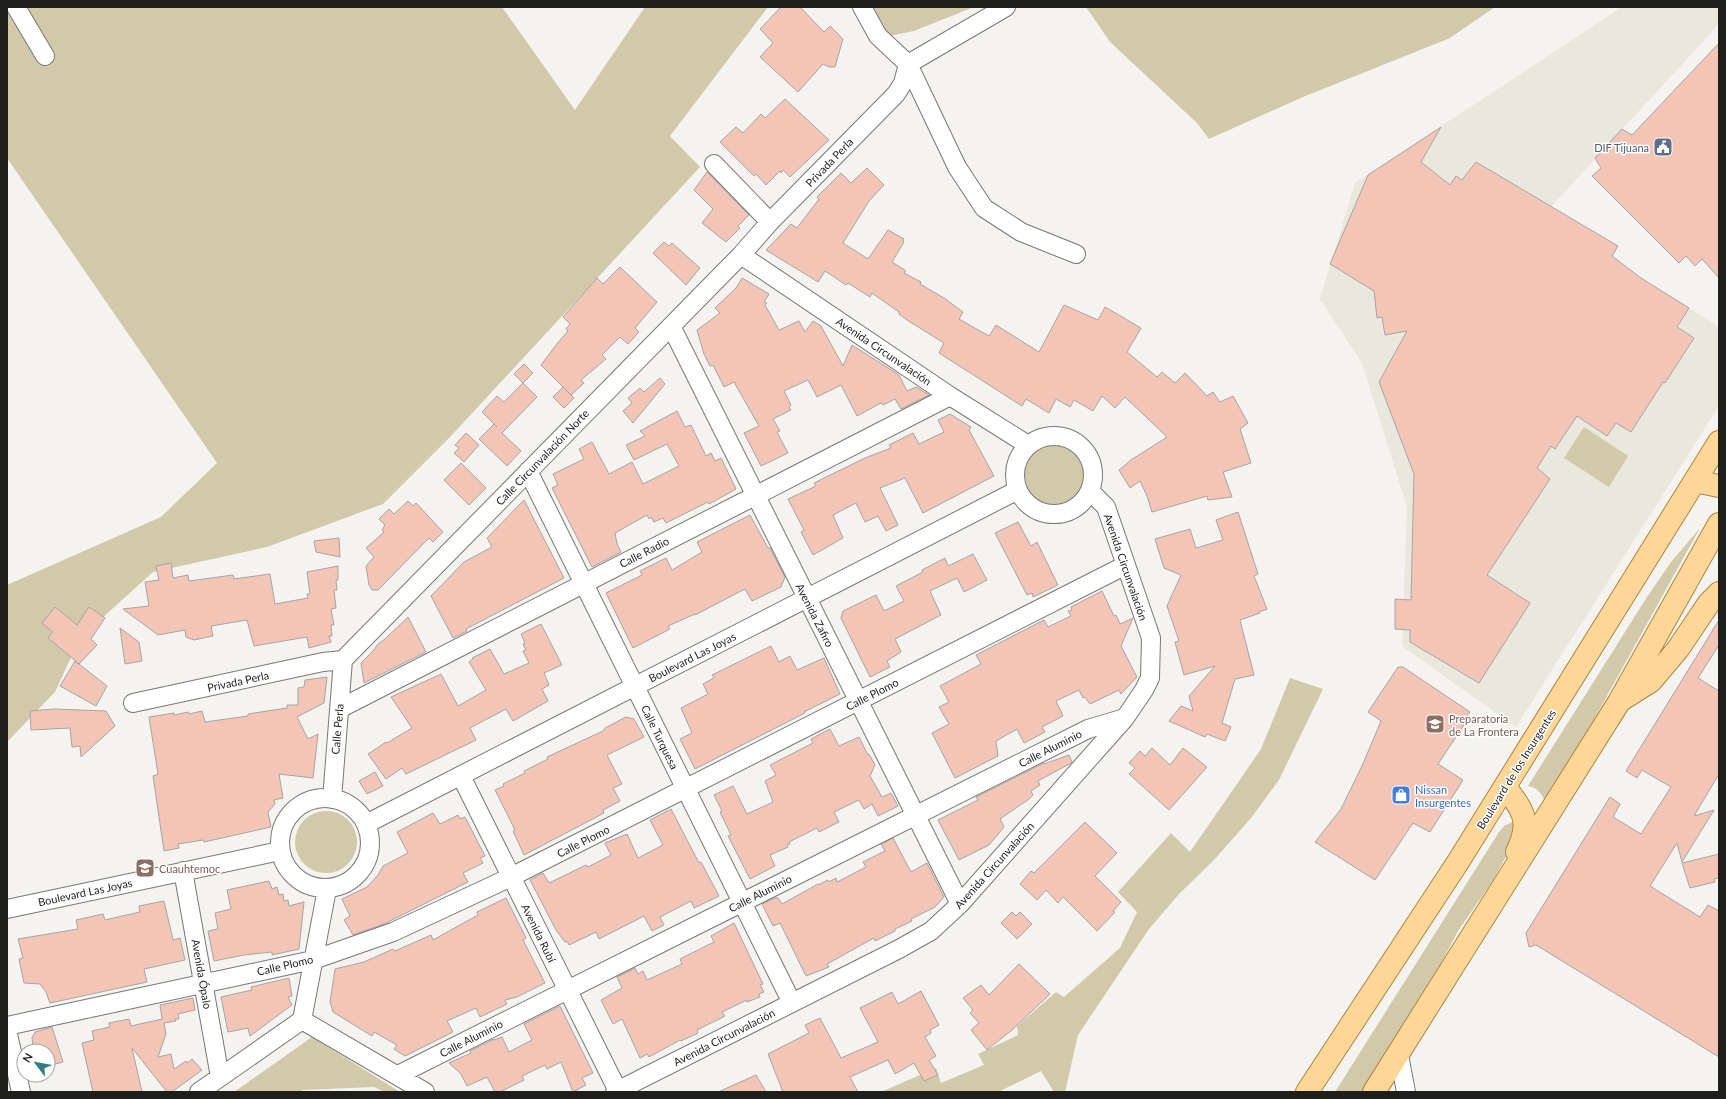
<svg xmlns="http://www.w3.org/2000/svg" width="1726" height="1099" viewBox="0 0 1726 1099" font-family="Lato,sans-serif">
	<rect width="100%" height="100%" fill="#f4f3f0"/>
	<!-- built -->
	<path fill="#eae7dc" d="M1622,7h97v17l-170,185 92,69 78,49v79l-203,321 -114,-81 5,-139 -45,-144 -42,-64 35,-116z"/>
	<!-- green -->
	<path fill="#d2c9ab" d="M7,7h495l73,103 70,-103h123l-98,129 30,31 -249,269 -68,68 -116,43 -114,25 -73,66 -25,54 -48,50v-157l154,-68 56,-54 -210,-305z
		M866,7h108l-60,24 -30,6z
		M1086,7h409l-45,31 -147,59 -94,42 -12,-16 -87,-81z
		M1584,427l44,29 -19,31 -45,-29z
		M1024 474a31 31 0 1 1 62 0a31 31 0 1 1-62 0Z
		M1700,528l-154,278c-2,-10 -8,-19 -18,-20l119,-189 24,-35z
		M1290,678l33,11 -44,91 -28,38 -38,43 -34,33 -30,35 -71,106 -13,57h-11l-13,-21 -43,21h-117l55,-24 5,15 43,-18 -6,-11 40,-19 -1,-9 39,-34 8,5 56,-49 17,-36 -19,-20 53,-59 19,19 71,-103z
		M295 842a31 31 0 1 1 62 0a31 31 0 1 1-62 0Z
		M1512,822l3,2v16l-22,40 -35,51 -22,42 -73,119h-28l164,-260 5,-6z
		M312,1037l88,55h-16l-10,-5 -71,3 -5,2h-64z"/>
	<!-- building -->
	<path fill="#f2c5b7" stroke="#a8a4a3" d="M781,7h19l24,25 6,-6 13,13 -8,28h-6l-6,-3 -25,28 -38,-35 13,-14 -13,-14z
		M1719,43v235l-17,-19 -7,7 -9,-10 -7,7 -87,-87 9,-8 -6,-10 27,-29 10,6z
		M785,99l44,41 -39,37 -7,-7 -2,3 -1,-2 -14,14 -10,-11 -2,2 -34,-34 16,-15 7,6 18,-19 4,4z
		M1441,127l-20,35 29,23 6,-9 6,4 14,-18 142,84 -6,10 29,22 48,30 -12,19 17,11 -29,45 -2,-1 -32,50 -15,-9 -9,13 -30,-20 -22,33 -4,-3 -14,22 13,11 -63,96 43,28 -51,80 -69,-41v-12l-15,-1v-30l16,1 3,-126 -35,-92 28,-51 -22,4 -3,-18 -5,1 -3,-27 -44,-27 38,-89z
		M867,168l17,17 -15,16 -26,42 25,16 20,-29 16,9 -1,2 1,1 -12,20 14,9 -2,2 17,9 -1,2 24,14 19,14 -4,7 30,17 7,-11 43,27 25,-47 34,15 7,-13 36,21 -14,24 30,25 5,-5 13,11 10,-10 22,23 6,-4 7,10 13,-6 15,27 -8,6 11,34 -28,9 9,25 -24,3 -1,-4 -55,16 -5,-16 -7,-15 -10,7 -11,-18 12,-10 36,-23 -42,-40 -10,11 -13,-12 -9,15 -19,-11 -4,7 -14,-8 -7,14 -23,-14 -4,7 -83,-53 5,-10 -37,-23 -8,-6v-2l-27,-19 -2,4 -22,-14 -2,2 -21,-14 -7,11 -52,-32 25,-26 6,4 22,-29 -2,-2 24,-24 10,10z
		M707,172l42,43 -11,11 2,2 -14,14 -24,-19 11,-14 -19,-19z
		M664,242l5,4 3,-3 28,25 -14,17 -33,-32z
		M620,267l37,35 -22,26 4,4 -11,12 -8,-7 -18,18 4,4 -25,21 3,3 -13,12 -30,-30 15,-20 12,-14 -2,-2 4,-5 -7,-7 34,-39 6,6z
		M742,278l27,16 -5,8 3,1 -2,2 14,25 20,-9 6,11 8,-11 8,5 22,40 9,-21 47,30 8,16 9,-4 13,8 -28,14 -6,-10 -12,6 -2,-2 -24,13 -16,-31 -24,12 -9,-17 -24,11 7,14 -2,2 2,3 -18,9 7,12 -3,1 11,21 -27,13 -17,-33 15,-7 -25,-44 -10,5 -11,-22 -3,1 -6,-12 -7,-24 23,-17 -5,-5 21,-20z
		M524,364l9,9 -10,10 14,14 -35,36 19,18 -14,15 -28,-27 15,-15 3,3 -15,-15 15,-16 7,6 19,-19 -9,-9z
		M660,378l5,6 -32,39 -10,-12 9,-8 -4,-5 12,-10 4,4z
		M563,387l11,11 -10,10 -11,-11z
		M677,411l8,16 6,-2 15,31 5,-3 4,8 6,-3 15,31 -27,15 -1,-2 -42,21 -3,-5 -9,4 -3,-5 -2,2 -2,-4 -32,18 2,11 4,8 -29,15 -40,-79 6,-3 -5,-11 31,-15 -5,-10 13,-7 17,32 23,-12 11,22 36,-18 -12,-22 -33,16 -8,-15 19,-9 -5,-5z
		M950,414l21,13 -2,3 25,46 -71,37 -18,-35 -25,10 18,37 -12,6 -8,-15 -13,6 -9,-19 -23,12 10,23 -30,17 -12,-23 3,-2 -16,-31 28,-13 -2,-3 51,-25 26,-10 -2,-3 24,-12 6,11 25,-12 -6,-12z
		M466,433l13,12 -15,17 -10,-9 5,-5 -4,-3z
		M461,463l25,25 -17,17 -25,-25z
		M524,500l40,78 -98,51 1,2 -14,7 -22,-42 33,-34 28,-15 -5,-9z
		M408,501l5,5 3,-3 27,29 -10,10 -4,-4 -51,52h-6l-3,-5 -3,-19 8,-9 -8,-9 18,-16 -2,-2 3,-5 -6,-6 10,-10 5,5z
		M1238,512l20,62 -4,2 13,33 -8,3 1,1 -20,7 14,55 -19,4 -13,44 9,4 -6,14 -18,-7 -2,3 -36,-16 12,-15 12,5 -4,-15 26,-30 -31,9 -9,-33 4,-1 -12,-35 14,-31 -17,-7 -9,-29 35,-10 6,19 27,-8 -7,-20z
		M750,515l18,33h2l15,29 -4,10 -29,14 -7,-12 -50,26v-1l-27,12 2,3 -37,19 -27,-55 36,-18 -2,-4 26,-13 6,12 30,-18 -5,-10z
		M1018,522l13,24 6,-4 21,43 -25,12 -1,-4 -5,2 -32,-62z
		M339,538l1,19 -24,-5 -2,-11z
		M973,554l14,26 -23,12 -7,-14 -27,13 11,24 -46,24 6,13 -14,9 3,6 -20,10 -29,-59 2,-7 33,-16 8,16 20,-10 -8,-15 27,-14 -1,-2 23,-12 3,8z
		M171,563l2,15 15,-3 1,6 44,-6 1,4 36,-5 5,30 33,-6 -1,-4h3l-3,-22 31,-6v14h-2l1,10h-3l2,18 -5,1 3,16h-3l1,11h-3l2,6 -22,6 -2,-11 -53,9 -7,-26 -36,6 2,10 -19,4 -8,-3 -1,-7 -27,5 -35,-26 26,-3 -4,-24 14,-2 -3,-14z
		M1102,591l12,25 2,-1 4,9 13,-6 -12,28 16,31 -16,17 -2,-4 -29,14 -5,-7 -2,1 -4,-8 -23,11 7,15 -21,11 3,5 -21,11 -7,-14 -21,12 2,15 -43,22 -23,-45 17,-9 -10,-17 10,-5 -9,-16 41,-22 -5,-9 68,-35 4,7 23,-11 -3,-5 4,-1 -1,-3z
		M55,607l22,18 12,-18 16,11 -14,21 6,6 -18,19 -31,-26 5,-6 -11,-9z
		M408,617l18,35 -62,31 -3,-20 12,-12 5,-7 7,-5z
		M1719,620v25l-21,33 21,13v83l-25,42 20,-6 -32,52 -5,-19 -27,43 50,31 8,-12 11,6v146l-183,-112 -7,2 -3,-14 84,-136 10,7 -7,13 28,17 30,-47 -29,-17 -5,8 -11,-7z
		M541,624l21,41 -18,8 5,12 -7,4 6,12 -35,20 -7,-12 -36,19 6,12 -70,34 -4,-6 -16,11 -18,-25 18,-12 1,1 25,-15 -21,-31 50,-23 17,32 28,-16 -17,-28 4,-3 -1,-1 18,-9 14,25 25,-11 -6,-12 3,-1 -3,-6 2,-1 -4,-9z
		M120,628l19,14 3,19 -17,3z
		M771,646l8,16 11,-6 7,14 27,-12 16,36 -36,18 1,1 -110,56 -15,-30 12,-6 -11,-25 27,-14 -5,-10 11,-6 -2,-3z
		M75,661l32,25 -11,20 -36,-20z
		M1398,667h5l67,45 -9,12 3,1 -26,39 25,16 -33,52 -17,-9 -38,57 -60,-38 26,-33 21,-43 19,-45 -13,-9z
		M327,677l-3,26 -27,14 11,22 10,-5 -5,44 -34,-4 4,24 -9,2 1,4 -7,8 3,15 -67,15 -1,-2 -25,4 1,4 -15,3 -11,-75 5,-2 -9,-57 25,-4v2l14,-3 1,2 13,-3 3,11 43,-6v-2l39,-6v-3h11v-17l6,-1 1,-7z
		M54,709l52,2 9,15 -34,31 -1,-11 -8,1 -2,-19 -39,2 -1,-19z
		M626,717l8,2 10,18 -37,18 15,29 -9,4 7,13 -17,9 1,3 -80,42 -11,-24 2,-1 -20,-40 9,-4 -1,-2 22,-11 -1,-2 24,-12 -1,-2 56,-26 2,-3z
		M830,729l9,17 20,-9 9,18 1,-1 6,11 -5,11 12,21 9,-4 7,13 -20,10 -6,-12 -8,5 -5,-9 -25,12 5,10 -20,10 -2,-4 -28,14 1,2 -3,1 1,2 -18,8 5,11 -25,13 -22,-43 3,-1 -11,-23 2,-1 -8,-16 19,-9 14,28 26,-12 -8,-21 11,-6 -6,-10 43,-22 -2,-4z
		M1152,748l18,17 13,-17 24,19 -38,43 -40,-36 6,-6 -6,-5 11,-12 5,5z
		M1069,755l3,7 -1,1 -33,18 2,4 -9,6 2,4 -4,4 -29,20 4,8 -15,18 -30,15 -21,-40 40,-20 -2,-3 68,-34v1z
		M375,772l8,14 -16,8 -8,-13z
		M671,809l28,54 2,-1 18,34 -25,12 -3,-7 -31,16 4,8 -12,6 -8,-15 -45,23 -3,-7 -27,13 -2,-4 -2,1 -9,-12 -26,-50 13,-7 6,10 37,-18 2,2 23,-12 -6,-12 22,-9 11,24 25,-13 -13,-25z
		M433,813l7,11 18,-9 2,4 5,-2 20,39 -5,2 3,5 -20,10 5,9 -84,42 -31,11 -9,-15 6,-4 -8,-17 25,-12 11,-12 5,-9 25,-13 -11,-21z
		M1085,822l32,31 -22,23 26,26 -8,9 2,1 -18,19 -34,-34 -5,6 -12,-13 -9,10 -17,-16 11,-13 3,2z
		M893,838l18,34 16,-9 17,34 -9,10 -24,12 1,2 -17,8v2l-20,10 -1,-3 -47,26 2,3 -23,9 -26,-53 -7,3 -11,-22 13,-6h3l4,6 36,-20v1l10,-5 1,2 7,-4 1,4 29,-15 -3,-5 22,-11 -4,-7z
		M1719,854v24l-5,1 1,3 -25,6 -8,-25z
		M269,881l3,8 5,-2 2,8 4,-1 1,7 4,-1 1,6 15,-4 -5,47 -27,6v-3l-28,3 -30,6 -6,-30 10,-2 -3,-16 16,-4 -4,-19z
		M506,898l20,40 -3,2 22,43 -28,14 -12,3 2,4 -27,13 -4,-9 -29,13 6,11 -48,24 -11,-7 3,-4 -23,-13 -2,4 -39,-24 -3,-10 5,-33 29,-7 29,-13 2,2 36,-16 2,5 45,-25 -1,-3z
		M164,901l9,39 7,-2 5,22 -41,9 3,13 -97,21 -4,-11 -6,-8 -16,-1 -5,-24 4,-1 -5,-19 60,-10 -2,-9 27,-6 2,6 35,-8 -1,-6z
		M1012,912l4,4 4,-4 12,12 -15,15 -16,-16z
		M734,923l29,61 -3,1 4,7 -5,2 1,3 -13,5v-2l-25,12 3,4 -28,14 1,3 -17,8 -1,-1 -31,17 -2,-3 -7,4 -17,-37 -1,-2 -9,5 -12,-24 21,-12 -5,-11 18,-9 3,6 5,-3 4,9 35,-16 -2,-5 34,-17 -3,-6z
		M1019,964l31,30 -38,36 -25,20 -16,-20 8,-7 -9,-10 3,-3 -10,-12 18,-13 8,10z
		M289,978l3,18 -4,1 4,8 -42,31 -2,-8 -20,4 -7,-35 31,-7 -1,-3z
		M921,991l18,34 -9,5 1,3 -6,4 11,19 -7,4 9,15 -14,6 -10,-18 -19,11 -7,-14 -38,17 8,15h-75l-15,-38 41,-21 -4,-8 15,-7 21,40 37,-16 -18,-34 32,-16 6,12z
		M193,998l2,12 -17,4 1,5h-4l1,2 -12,2 2,11 -8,23 13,-3 3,15 12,-8 1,2 5,-4 10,11 -30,22h-5l-35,-44 10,44h-49l-11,-49 12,-3 -2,-9 18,-4 -1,-4 20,-4 2,7 31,-7 -2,-14z
		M560,1006l33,67 -11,5 4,7 -13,7 -12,-30 -14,7 -2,-4 -23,11 2,4 -24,12h-5l-8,-15 -20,9 -6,-12 -12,-11 22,-10 -1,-2 24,-12v1l8,-3 7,15 23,-12 -8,-16z
		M52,1027l11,35 -15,4v-15h-14l-2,-13 3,-6z
		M756,1075l10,17h-48z"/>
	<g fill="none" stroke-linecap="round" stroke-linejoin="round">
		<!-- minor casing -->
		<g stroke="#777774" stroke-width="20">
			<path id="minor" d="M16,7l29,49
				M862,7l16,29 30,28 49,103 27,41 37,24 55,22
				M908,64l98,-57
				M714,164l56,58
				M741,255l209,141 78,49
				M671,326l289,578
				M1015 475a39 39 0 1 1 78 0a39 39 0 1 1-78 0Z
				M528,471l264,532
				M343,660l398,-405 29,-33 126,-128 7,-11 5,-19
				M133,703l190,-41 20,-2
				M339,709l611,-313
				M461,776l157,315
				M280 843a45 45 0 1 1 90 0a45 45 0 1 1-90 0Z
				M332,799l11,-139
				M366,824l652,-334
				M183,871l37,206
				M7,909l273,-58
				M302,1020l123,72
				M302,1020l25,-131
				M7,1026l306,-66 80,-28 118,-55 615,-312
				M7,1030l14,62
				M1399,1055l7,37
				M398,1075l690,-346 37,-11
				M199,1092l103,-72
				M615,1092l284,-143 32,-18 29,-27 165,-186 19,-28 6,-12 1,-40 -45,-131 -16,-16"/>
		</g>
		<!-- major casing -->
		<g stroke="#ae853f" stroke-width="24">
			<path id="major" d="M1695,481l24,5
				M1621,700l30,-19 27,-32 31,-46 10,-10
				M1505,787c20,25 26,36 12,65
				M1307,1092l151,-230 261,-420
				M1374,1092l245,-390 100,-178"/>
		</g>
		<!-- minor -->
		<use href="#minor" stroke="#fff" stroke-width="18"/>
		<!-- major -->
		<use href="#major" stroke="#fdd797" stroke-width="22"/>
	</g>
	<!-- icons -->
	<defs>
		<g id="civic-square" transform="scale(1)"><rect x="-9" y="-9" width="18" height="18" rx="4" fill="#5c6f8a" stroke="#fff"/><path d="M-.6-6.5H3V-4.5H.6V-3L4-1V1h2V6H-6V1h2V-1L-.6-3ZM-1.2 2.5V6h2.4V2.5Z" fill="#fff"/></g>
		<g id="university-square" transform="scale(1)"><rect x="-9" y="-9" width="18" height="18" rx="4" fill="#8d6e63" stroke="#fff"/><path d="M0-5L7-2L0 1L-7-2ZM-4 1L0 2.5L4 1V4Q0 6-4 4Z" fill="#fff"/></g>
		<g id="shop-square" transform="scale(1)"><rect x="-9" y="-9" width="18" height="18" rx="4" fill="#3f7fe0" stroke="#fff"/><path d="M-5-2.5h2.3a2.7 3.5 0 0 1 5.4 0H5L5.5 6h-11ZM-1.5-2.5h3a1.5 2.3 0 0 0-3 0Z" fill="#fff"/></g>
		<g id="school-square" transform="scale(1)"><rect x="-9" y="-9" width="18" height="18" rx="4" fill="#8d6e63" stroke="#fff"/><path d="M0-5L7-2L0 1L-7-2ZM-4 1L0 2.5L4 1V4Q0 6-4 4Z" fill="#fff"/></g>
	</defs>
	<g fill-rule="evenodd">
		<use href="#civic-square" x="1663" y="147"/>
		<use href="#university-square" x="1435" y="724"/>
		<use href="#shop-square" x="1401" y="795"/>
		<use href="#school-square" x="145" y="868"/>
	</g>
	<g text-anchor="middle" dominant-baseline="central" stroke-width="3" stroke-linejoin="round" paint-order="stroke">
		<!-- service labels -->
		<g font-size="11" fill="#4e5e75" stroke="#fff" text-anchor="end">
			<text x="1649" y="147">DIF Tijuana</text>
		</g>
		<!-- street labels -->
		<g font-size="11" fill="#1e1e1d" stroke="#fff">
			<text transform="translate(829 162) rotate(-46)">Privada Perla</text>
			<text transform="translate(884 351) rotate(34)">Avenida Circunvalación</text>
			<text transform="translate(542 457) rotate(-46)">Calle Circunvalación Norte</text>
			<text transform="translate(644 552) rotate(-27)">Calle Radio</text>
			<text transform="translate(1126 567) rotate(71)">Avenida Circunvalación</text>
			<text transform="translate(815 615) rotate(63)">Avenida Zafiro</text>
			<text transform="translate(692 657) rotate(-27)">Boulevard Las Joyas</text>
			<text transform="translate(238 681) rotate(-12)">Privada Perla</text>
			<text transform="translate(872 694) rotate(-27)">Calle Plomo</text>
			<text transform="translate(337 729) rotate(-85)">Calle Perla</text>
			<text transform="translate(660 737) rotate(64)">Calle Turquesa</text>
			<text transform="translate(1050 748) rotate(-27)">Calle Aluminio</text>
			<text transform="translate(1516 769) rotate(-58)">Boulevard de los Insurgentes</text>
			<text transform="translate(583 841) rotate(-27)">Calle Plomo</text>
			<text transform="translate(994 865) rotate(-48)">Avenida Circunvalación</text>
			<text transform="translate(85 892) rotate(-12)">Boulevard Las Joyas</text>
			<text transform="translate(760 893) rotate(-27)">Calle Aluminio</text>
			<text transform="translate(539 933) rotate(64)">Avenida Rubí</text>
			<text transform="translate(285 965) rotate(-13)">Calle Plomo</text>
			<text transform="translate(202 974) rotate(80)">Avenida Ópalo</text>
			<text transform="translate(724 1037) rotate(-27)">Avenida Circunvalación</text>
			<text transform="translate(471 1038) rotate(-27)">Calle Aluminio</text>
		</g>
		<!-- education labels -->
		<g font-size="11" fill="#785e54" stroke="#fff" text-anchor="start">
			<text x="1449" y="718">Preparatoria<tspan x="1449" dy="13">de La Frontera</tspan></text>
			<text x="159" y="868">Cuauhtemoc</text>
		</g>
		<!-- shop labels -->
		<g font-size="11" fill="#366cbe" stroke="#fff" text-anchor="start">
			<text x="1415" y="789">Nissan<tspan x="1415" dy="13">Insurgentes</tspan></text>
		</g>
	</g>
	<!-- border -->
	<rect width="1726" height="1099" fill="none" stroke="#1e1e1d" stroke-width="16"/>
	<!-- north arrow -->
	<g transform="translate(36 1063) rotate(302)"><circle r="19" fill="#ffffff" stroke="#a5a5a5"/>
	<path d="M0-3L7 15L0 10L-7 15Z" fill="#357e80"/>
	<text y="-6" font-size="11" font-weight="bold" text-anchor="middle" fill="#1e1e1d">N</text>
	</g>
</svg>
